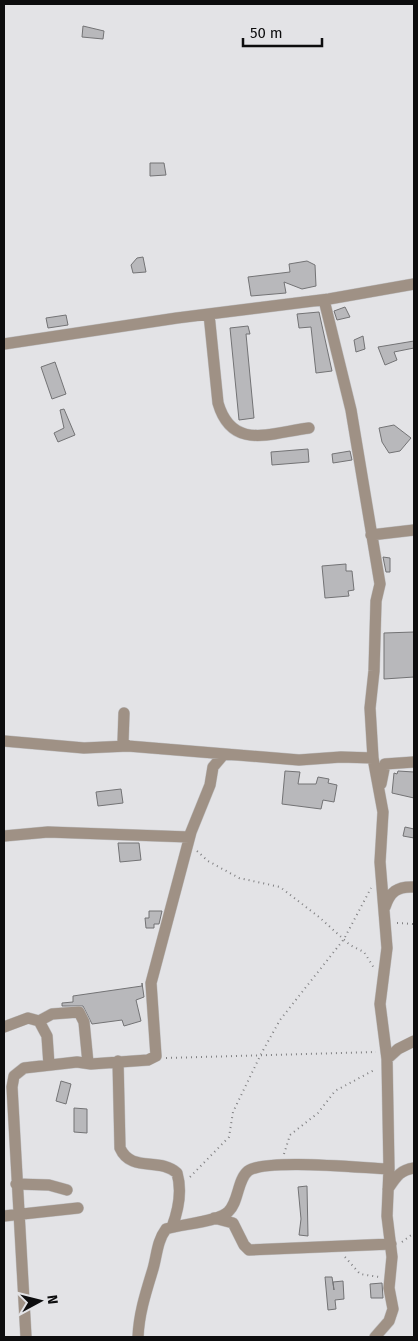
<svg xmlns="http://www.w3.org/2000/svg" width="418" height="1341" viewBox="0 0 418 1341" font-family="'Fira Sans',sans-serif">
	<rect width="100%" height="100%" fill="#e3e3e6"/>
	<!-- building -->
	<path fill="#b8b8bb" stroke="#737375" d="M83,26l21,5 -1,8 -21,-2z
		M150,163h14l2,12 -16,1z
		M143,257l3,15 -13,1 -2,-8 6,-7z
		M307,261l8,4 1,21 -14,3 -18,-7 2,11 -35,3 -3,-19 42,-5 -1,-8z
		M345,307l5,10 -13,3 -3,-9z
		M319,312l13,59 -16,2 -5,-46 -12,1 -2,-14z
		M66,315l2,10 -20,3 -2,-10z
		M248,326l2,8h-4l8,84 -15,2 -9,-92z
		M363,336l2,13 -9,3 -2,-12z
		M414,341v7l-20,4 3,8 -12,5 -7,-18z
		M55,362l11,32 -14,5 -11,-32z
		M64,409l11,26 -17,7 -4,-9 10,-5 -4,-18z
		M394,425l17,13 -11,13 -11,2 -7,-11 -3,-14z
		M308,449l1,13 -37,3 -1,-13z
		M350,451l2,9 -19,3 -1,-9z
		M383,557l7,1v14h-4z
		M346,564v7h6l2,19 -6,1 1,5 -24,2 -3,-32z
		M414,632v45l-30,2v-46z
		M285,771l15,1 -2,12h18l2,-7 11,2 -1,4 9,2 -3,17 -11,-2 -2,9 -39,-5z
		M398,771l16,1v26l-22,-5 2,-20 3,1z
		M121,789l2,14 -25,3 -2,-14z
		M405,827l9,2v9l-11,-2z
		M118,843h21l2,17 -21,2z
		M149,911h13l-3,13h-5v4h-8l-1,-10h4z
		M142,983l2,14 -8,3 5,21 -17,5 -2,-6 -30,4 -9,-18h-21v-3l11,-1v-6l69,-10z
		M61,1081l10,3 -5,20 -10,-3z
		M74,1108l13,1v24l-13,-1z
		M307,1186l1,50 -9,-1 2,-16 -3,-32z
		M325,1277h7l2,13 -1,-8 10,-1 1,18 -9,1 1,9 -8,1z
		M382,1283l1,15h-12l-1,-14z"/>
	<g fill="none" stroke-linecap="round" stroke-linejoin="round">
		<!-- minor casing -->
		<g stroke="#c1c1c3" stroke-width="12">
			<path id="minor" d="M324,300l27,110 29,174 -4,17 -2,70 -4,37 3,50 10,54 -3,50 7,86 -7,56 7,55 2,110 -2,47 5,41 -3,31 4,21 -4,12 -14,16
				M209,314l9,89c14,48 52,30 91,25
				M4,344l173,-26 152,-19 85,-15
				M371,535l43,-5
				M124,713l-1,29 5,4 171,14 42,-3 32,1
				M4,741l80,7 44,-2
				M381,784l4,-20 29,-2
				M4,836l44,-4 141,5
				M385,907c5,-15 12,-21 29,-20
				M39,1021l13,-7 27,-2 5,10 4,41
				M4,1027l24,-9 11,3 8,15 2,29
				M387,1059l11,-10 16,-8
				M118,1061l2,87c11,25 40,9 57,25 5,17 1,38 -5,54
				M16,1184l33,1 18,5
				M388,1189c8,-12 12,-19 26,-21
				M4,1216l74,-8
				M214,1218l19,5 11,22 5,5 142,-6
				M26,1337l-14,-250 2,-11 10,-8 53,-6 14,2 57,-4 8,-4 -5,-73 40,-151 19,-47 3,-18 11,-13
				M138,1337c1,-24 8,-45 15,-68 4,-14 4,-28 13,-40 15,-5 52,-7 62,-17 11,-10 9,-32 20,-41 18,-13 114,-3 141,-2"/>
		</g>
		<!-- path -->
		<path stroke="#818183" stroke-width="2" stroke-dasharray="1 4" stroke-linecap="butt" d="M197,851l11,10 31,17 41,9 39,30 31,28 14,7 10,16
			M397,923l17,1
			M166,1058l210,-6
			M284,1154l6,-19 28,-22 17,-22 41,-22
			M190,1177l39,-40 4,-25 28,-58 19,-34 64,-81 27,-51
			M402,1242l12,-9
			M345,1257l15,17 19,3"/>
		<!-- minor -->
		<use href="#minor" stroke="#9f9185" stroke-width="11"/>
	</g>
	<!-- border -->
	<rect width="418" height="1341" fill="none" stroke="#0d0d0e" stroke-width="10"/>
	<!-- north arrow -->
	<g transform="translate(40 1301) rotate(83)" stroke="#e3e3e6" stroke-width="4" paint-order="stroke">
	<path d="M0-4L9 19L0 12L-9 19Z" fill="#0d0d0e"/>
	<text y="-8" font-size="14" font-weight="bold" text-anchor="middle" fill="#0d0d0e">N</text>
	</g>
	<!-- scale -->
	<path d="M243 38v8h79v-8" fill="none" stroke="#0d0d0e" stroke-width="2.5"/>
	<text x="250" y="38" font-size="15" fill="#0d0d0e" stroke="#e3e3e6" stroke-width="4" paint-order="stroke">50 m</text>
</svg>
